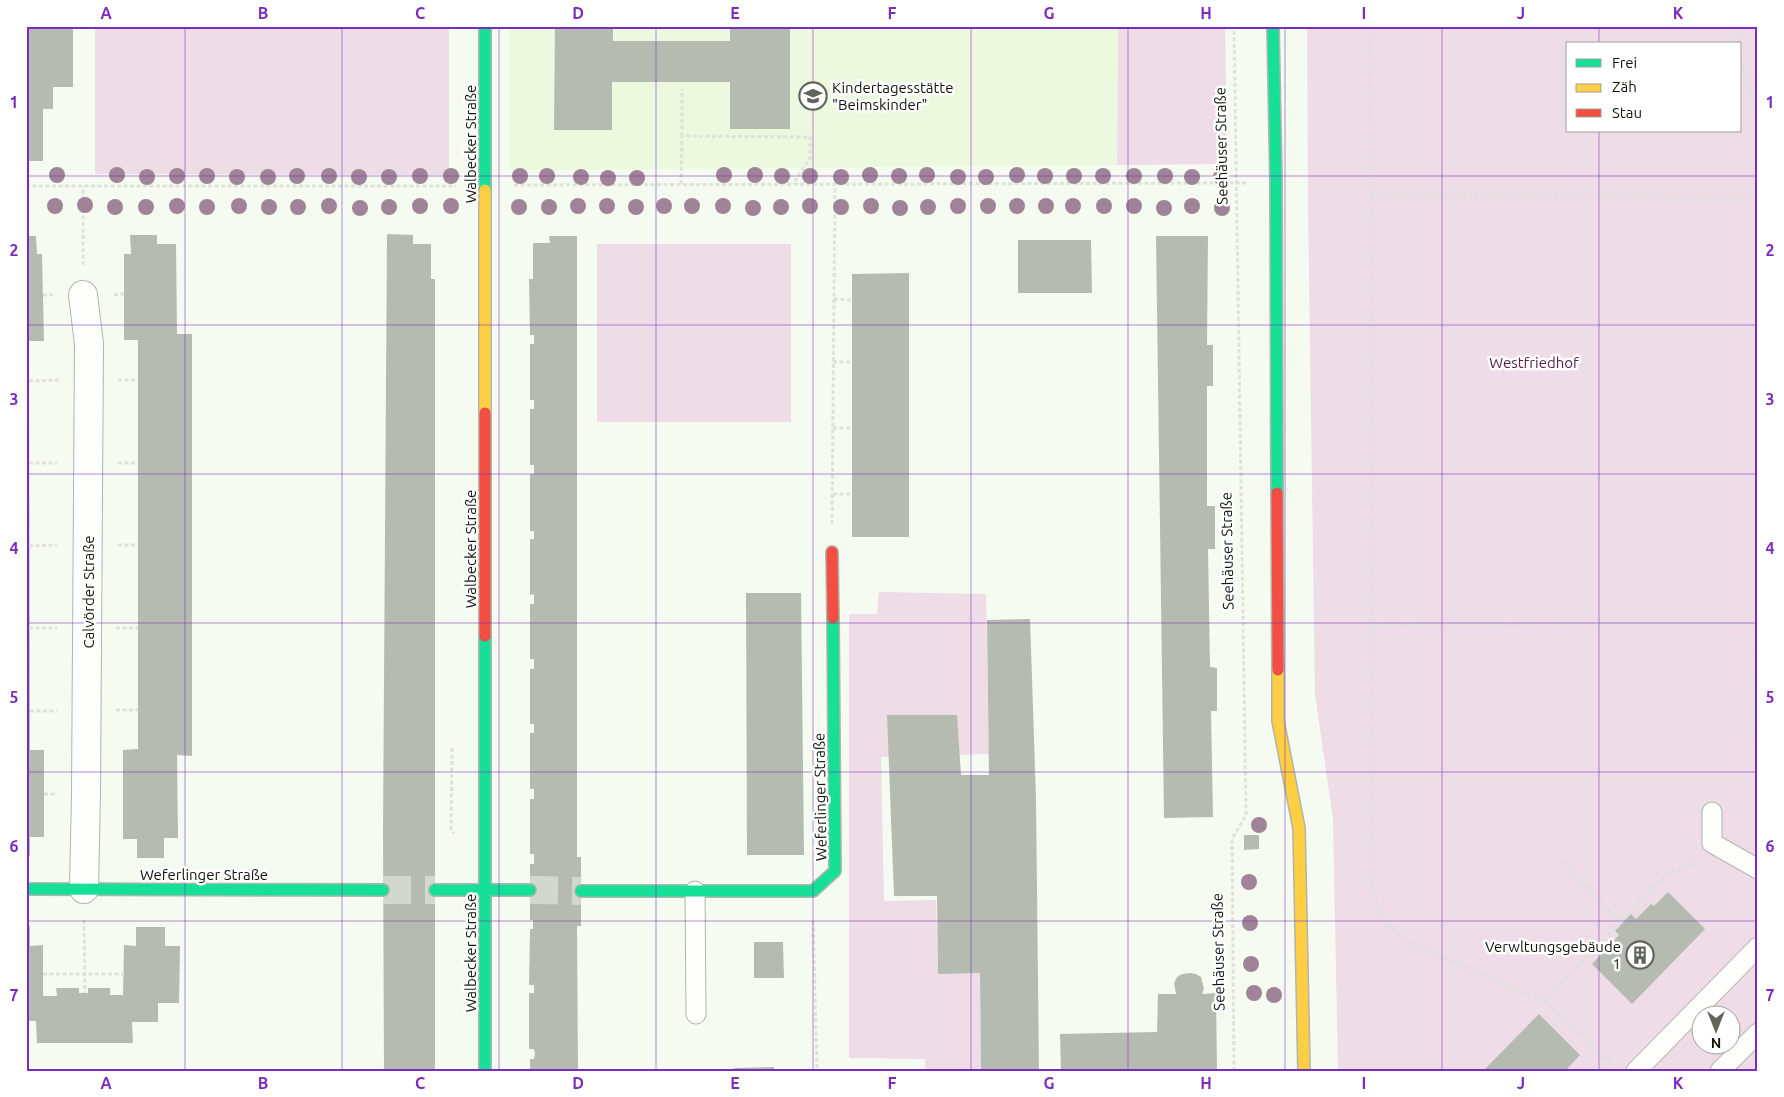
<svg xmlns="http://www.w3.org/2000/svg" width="1784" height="1097" viewBox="0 0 1784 1097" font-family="Ubuntu,sans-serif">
	<rect width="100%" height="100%" fill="#f5fbf0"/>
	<!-- built -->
	<path fill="#ecf9df" d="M509,26h609l-1,139 -608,5z"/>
	<!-- green -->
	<path fill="#eedce6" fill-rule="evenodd" d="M95,26h354v149l-354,-1z
		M1118,26h107l2,138 -110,1z
		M1307,26h451v1045h-420l-5,-252 -18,-124 -7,-491zM1568,44h172v87h-172zM1702,1014h30v30h-30z
		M597,244h194v178h-194z
		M879,592l107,2 3,160 -108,3 3,144 52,-1 2,73h42l1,98h-56v-12l-76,-1v-444h28z"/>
	<!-- building -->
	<path fill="#b5bbb0" d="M26,26h47v61h-20v22h-10v52h-17z
		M555,26h58v15h117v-15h60v103h-60v-47h-118v48h-58z
		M387,234l26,1v9h18v35h4v792h-51l-1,-238z
		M130,235h27v9h19l1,90h15v422l-15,-1 1,83h-14v20h-27v-19h-14v-89l15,-1v-409h-14v-86h7z
		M26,236h10l1,18h5l2,87h-15l1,409h14v87h-14v19h-4z
		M549,236h28v621h4v69h-4l1,145h-48v-12h4l1,-5 -1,-5h-5v-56h5v-8h-5l1,-56h3v-9h-3v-56h4v-10h-4v-55h4v-10h-4v-56h4v-9h-4v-55h4v-10h-4v-55h4v-10l-4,1v-56h4v-8h-4v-57h4v-9h-4v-56h4v-9h-4v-56h4v-9h-4l-1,-56h4v-36h17z
		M1156,236h52l-1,109h6v41h-6v120h8v43h-7l2,118 7,1v43h-6l2,106 -49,1z
		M1018,240h73l1,53h-74z
		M909,273v264h-57v-263z
		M746,593h55l3,262h-57z
		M1030,619l6,179 3,273h-58l-1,-98 -42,1 -1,-78h-43l-7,-181h70l4,60h28l-2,-155z
		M1244,835h15v14l-15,1z
		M1668,892l37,37 -73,75 -40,-40 27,-29 -4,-4 16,-17 5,5 15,-15 3,2z
		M26,926h4v20l13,-1v51h14l-1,-8h23v5h9v-5h22v7h13l1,-50 12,1v-19h29v19h15l-1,57h-21v19h-26l1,21h-96l-1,-22h-10z
		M754,942h29l1,36h-30z
		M1190,973l6,1 5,3 3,12 -2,5 14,-1 1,78h-156l-1,-37 97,-2 1,-38h18l-2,-11 3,-6 5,-3z
		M1539,1014l41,41 -15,16h-79l-1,-2z
		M774,1067v4h-40v-3z"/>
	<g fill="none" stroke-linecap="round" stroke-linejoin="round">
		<!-- secondary-tunnel -->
		<path stroke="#d2d8ce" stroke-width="28" stroke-dasharray="28 14" stroke-linecap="butt" d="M383,890h52
			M530,890l51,1"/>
		<!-- lane casing -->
		<g stroke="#b0b6ab" stroke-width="21">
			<path id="lane" d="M1712,812v31l46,26
				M695,891l1,123
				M1636,1071l122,-124
				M1720,1071l38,-38"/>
		</g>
		<!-- street casing -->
		<g stroke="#b0b6ab" stroke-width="30">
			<path id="street" d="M83,295l6,49 -3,450 -2,95"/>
		</g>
		<!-- fast casing -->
		<g stroke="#b0b6ab" stroke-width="14">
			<path id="fast" d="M485,26v164
				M1273,26l3,157 1,310
				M485,636v435
				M26,889l357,1
				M435,890h95
				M581,891h232l22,-20 -2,-253"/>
		</g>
		<!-- slow casing -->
		<g stroke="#b0b6ab" stroke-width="14">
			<path id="slow" d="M485,190v223
				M1278,670v51l21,107 5,243"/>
		</g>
		<!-- jam casing -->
		<g stroke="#b0b6ab" stroke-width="14">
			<path id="jam" d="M485,413v223
				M1277,493l1,177
				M832,552l1,66"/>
		</g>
		<!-- path -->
		<path stroke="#dfe1dc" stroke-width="3" stroke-dasharray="4 2.5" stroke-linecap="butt" d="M1369,26l2,169v686l10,36 27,26 137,58 67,64
			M1738,26l1,18
			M1740,62l18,53
			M682,136v-47
			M681,184l1,-48 128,1v21l-17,26
			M514,185l732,-2
			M26,186h430
			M1371,195l387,3
			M83,265v-79
			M43,295h10
			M114,295l10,-1
			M834,299l18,1
			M833,362h19
			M118,380h20
			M29,381l31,-1
			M833,428h19
			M29,463h28
			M118,463h20
			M833,494h19
			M832,524l3,-340
			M118,545h20
			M29,546l28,-1
			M1758,570l-3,146 3,58
			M1370,624l387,-1
			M29,628h28
			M116,628h22
			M116,710h22
			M30,711h27
			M452,748l-1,81 3,4
			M44,794h11
			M1565,860l9,16 47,46
			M84,920l1,73
			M813,921l4,150
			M43,974h81
			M1545,1001l122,-128 29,-11
			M1234,1071l-2,-232 14,-24 -12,-789"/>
		<!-- lane -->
		<use href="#lane" stroke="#fefefd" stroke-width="19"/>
		<!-- street -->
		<use href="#street" stroke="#fefefd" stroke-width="28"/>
		<!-- fast -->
		<use href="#fast" stroke="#16e098" stroke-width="11"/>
		<!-- slow -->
		<use href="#slow" stroke="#ffcf43" stroke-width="11"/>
		<!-- jam -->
		<use href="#jam" stroke="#f24e42" stroke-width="11"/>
	</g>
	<!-- trees -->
	<g fill="#9f8396">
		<circle cx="57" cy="175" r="8"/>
		<circle cx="117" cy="175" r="8"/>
		<circle cx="724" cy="175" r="8"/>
		<circle cx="755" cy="175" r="8"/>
		<circle cx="870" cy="175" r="8"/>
		<circle cx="927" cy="175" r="8"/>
		<circle cx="1017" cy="175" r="8"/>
		<circle cx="177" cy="176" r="8"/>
		<circle cx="207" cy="176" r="8"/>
		<circle cx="297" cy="176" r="8"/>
		<circle cx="329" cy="176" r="8"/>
		<circle cx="420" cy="176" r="8"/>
		<circle cx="451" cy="176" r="8"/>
		<circle cx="520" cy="176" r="8"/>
		<circle cx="547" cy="176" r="8"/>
		<circle cx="782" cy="176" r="8"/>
		<circle cx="810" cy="176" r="8"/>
		<circle cx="899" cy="176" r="8"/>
		<circle cx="1045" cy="176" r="8"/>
		<circle cx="1074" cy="176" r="8"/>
		<circle cx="1103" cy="176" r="8"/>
		<circle cx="1134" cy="176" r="8"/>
		<circle cx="1165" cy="176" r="8"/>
		<circle cx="147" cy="177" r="8"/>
		<circle cx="237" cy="177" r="8"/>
		<circle cx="268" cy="177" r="8"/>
		<circle cx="359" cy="177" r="8"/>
		<circle cx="389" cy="177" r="8"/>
		<circle cx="581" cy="177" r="8"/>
		<circle cx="841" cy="177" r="8"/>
		<circle cx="958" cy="177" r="8"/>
		<circle cx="986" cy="177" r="8"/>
		<circle cx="1192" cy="177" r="8"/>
		<circle cx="1221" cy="177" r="8"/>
		<circle cx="608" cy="178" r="8"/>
		<circle cx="637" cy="178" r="8"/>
		<circle cx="85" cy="205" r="8"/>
		<circle cx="55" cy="206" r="8"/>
		<circle cx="177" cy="206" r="8"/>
		<circle cx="239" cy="206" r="8"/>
		<circle cx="329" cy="206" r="8"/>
		<circle cx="420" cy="206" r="8"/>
		<circle cx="451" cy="206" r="8"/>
		<circle cx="578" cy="206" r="8"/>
		<circle cx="607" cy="206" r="8"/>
		<circle cx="664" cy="206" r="8"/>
		<circle cx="692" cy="206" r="8"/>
		<circle cx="723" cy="206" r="8"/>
		<circle cx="810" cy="206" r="8"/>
		<circle cx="871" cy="206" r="8"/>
		<circle cx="958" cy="206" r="8"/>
		<circle cx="988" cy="206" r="8"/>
		<circle cx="1017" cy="206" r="8"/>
		<circle cx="1046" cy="206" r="8"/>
		<circle cx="1073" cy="206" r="8"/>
		<circle cx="1104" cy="206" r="8"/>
		<circle cx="1134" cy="206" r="8"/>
		<circle cx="1192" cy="206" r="8"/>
		<circle cx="115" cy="207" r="8"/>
		<circle cx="146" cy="207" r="8"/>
		<circle cx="207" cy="207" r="8"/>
		<circle cx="269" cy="207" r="8"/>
		<circle cx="298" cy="207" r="8"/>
		<circle cx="389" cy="207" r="8"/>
		<circle cx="519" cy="207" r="8"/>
		<circle cx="549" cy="207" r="8"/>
		<circle cx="636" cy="207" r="8"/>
		<circle cx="781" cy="207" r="8"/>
		<circle cx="841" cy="207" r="8"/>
		<circle cx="928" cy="207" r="8"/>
		<circle cx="360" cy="208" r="8"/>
		<circle cx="753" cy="208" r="8"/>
		<circle cx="900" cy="208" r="8"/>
		<circle cx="1164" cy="208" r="8"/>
		<circle cx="1222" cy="208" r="8"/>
		<circle cx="1259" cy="825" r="8"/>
		<circle cx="1249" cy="882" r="8"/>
		<circle cx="1250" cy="923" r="8"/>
		<circle cx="1251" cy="964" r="8"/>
		<circle cx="1254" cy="993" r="8"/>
		<circle cx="1274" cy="995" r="8"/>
	</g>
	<!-- grid -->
	<path fill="none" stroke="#7b2cbf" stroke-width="1" stroke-opacity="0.55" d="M185,26v1045M342,26v1045M499,26v1045M656,26v1045M813,26v1045M971,26v1045M1128,26v1045M1285,26v1045M1442,26v1045M1599,26v18M1599,131v940M26,176h1732M26,325h1732M26,474h1732M26,623h1732M26,772h1732M26,921h1732"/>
	<!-- icons -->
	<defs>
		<g id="school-ring" transform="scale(1.4375)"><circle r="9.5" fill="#fff" stroke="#60665a" stroke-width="1.5"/><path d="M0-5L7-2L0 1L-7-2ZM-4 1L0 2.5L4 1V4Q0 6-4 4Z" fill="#60665a"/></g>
		<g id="building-ring" transform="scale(1.4375)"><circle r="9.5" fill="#fff" stroke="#60665a" stroke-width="1.5"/><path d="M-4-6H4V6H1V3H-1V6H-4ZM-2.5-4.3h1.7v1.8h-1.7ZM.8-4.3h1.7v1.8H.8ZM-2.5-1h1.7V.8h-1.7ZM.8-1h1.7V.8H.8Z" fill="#60665a"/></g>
	</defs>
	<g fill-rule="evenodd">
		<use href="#school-ring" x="813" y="96"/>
		<use href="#building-ring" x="1640" y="955"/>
	</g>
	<g text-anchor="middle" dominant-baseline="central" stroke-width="5" stroke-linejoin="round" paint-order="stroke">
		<!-- poi labels -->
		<g font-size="15" fill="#0f150a" stroke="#fff" text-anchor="start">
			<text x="832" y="87">Kindertagesstätte<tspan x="832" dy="17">"Beimskinder"</tspan></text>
			<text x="1621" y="946" text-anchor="end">Verwltungsgebäude<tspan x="1621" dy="17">1</tspan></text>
		</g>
		<!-- street labels -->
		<g font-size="15" fill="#0f150a" stroke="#fff">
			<text transform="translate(470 144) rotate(-90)">Walbecker Straße</text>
			<text transform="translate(1221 146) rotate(-91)">Seehäuser Straße</text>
			<text transform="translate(470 549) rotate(-90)">Walbecker Straße</text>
			<text transform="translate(1227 551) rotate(-91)">Seehäuser Straße</text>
			<text transform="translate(88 592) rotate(-90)">Calvörder Straße</text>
			<text transform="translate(820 797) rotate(-91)">Weferlinger Straße</text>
			<text x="204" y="874">Weferlinger Straße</text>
			<text transform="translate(1218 952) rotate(-91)">Seehäuser Straße</text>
			<text transform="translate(470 953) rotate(-90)">Walbecker Straße</text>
		</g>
		<!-- park labels -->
		<g font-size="15" fill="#58214d" stroke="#fff">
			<text x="1534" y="362">Westfriedhof</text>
		</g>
	</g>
	<!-- border -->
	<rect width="1784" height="1097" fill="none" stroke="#ffffff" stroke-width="55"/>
	<!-- legend -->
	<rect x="1566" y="42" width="175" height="90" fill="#ffffff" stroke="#9fa19d"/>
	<rect x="1576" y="59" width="25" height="8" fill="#16e098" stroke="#9fa19d"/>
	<text x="1612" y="68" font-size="15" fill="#0f150a">Frei</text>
	<rect x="1576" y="84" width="25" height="8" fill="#ffcf43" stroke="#9fa19d"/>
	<text x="1612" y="92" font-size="15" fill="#0f150a">Zäh</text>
	<rect x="1576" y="109" width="25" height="8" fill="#f24e42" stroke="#9fa19d"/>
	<text x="1612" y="118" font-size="15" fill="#0f150a">Stau</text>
	<!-- north arrow -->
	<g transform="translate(1716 1030) rotate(180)"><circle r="24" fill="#ffffff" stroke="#9fa19d"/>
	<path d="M0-4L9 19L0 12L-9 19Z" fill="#60665a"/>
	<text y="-8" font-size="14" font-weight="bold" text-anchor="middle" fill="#0f150a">N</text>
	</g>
	<rect x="28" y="28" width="1728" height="1042" fill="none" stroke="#7b2cbf" stroke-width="2"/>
	<g font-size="16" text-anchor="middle" font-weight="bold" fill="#7b2cbf">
		<text x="106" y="19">A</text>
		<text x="263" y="19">B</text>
		<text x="420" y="19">C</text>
		<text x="578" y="19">D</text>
		<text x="735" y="19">E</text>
		<text x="892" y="19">F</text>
		<text x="1049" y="19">G</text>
		<text x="1206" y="19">H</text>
		<text x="1364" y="19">I</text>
		<text x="1521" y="19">J</text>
		<text x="1678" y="19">K</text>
		<text x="14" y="108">1</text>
		<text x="1770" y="108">1</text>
		<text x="14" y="256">2</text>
		<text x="1770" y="256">2</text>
		<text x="14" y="405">3</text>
		<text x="1770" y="405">3</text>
		<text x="14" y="554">4</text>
		<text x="1770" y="554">4</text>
		<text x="14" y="703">5</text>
		<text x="1770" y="703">5</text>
		<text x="14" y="852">6</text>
		<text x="1770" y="852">6</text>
		<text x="14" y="1001">7</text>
		<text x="1770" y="1001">7</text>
		<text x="106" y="1089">A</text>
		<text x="263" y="1089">B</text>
		<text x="420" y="1089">C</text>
		<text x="578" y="1089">D</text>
		<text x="735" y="1089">E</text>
		<text x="892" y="1089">F</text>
		<text x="1049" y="1089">G</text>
		<text x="1206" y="1089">H</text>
		<text x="1364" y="1089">I</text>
		<text x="1521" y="1089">J</text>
		<text x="1678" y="1089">K</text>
	</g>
</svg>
